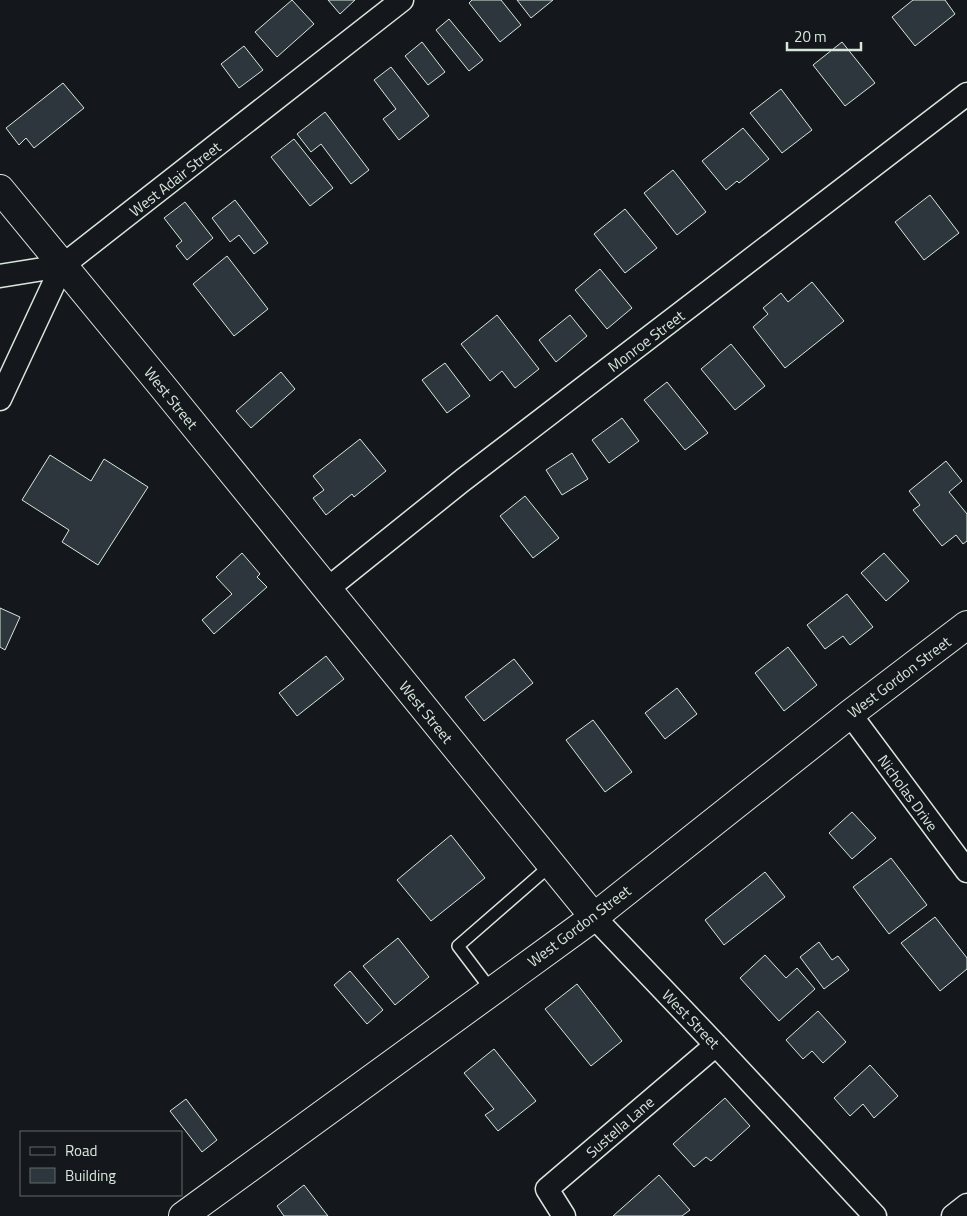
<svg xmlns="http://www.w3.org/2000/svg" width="967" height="1216" viewBox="0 0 967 1216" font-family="'Titillium Web',sans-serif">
	<rect width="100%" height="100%" fill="#14181c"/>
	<!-- building -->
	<path fill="#2c363c" stroke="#d8e6dc" d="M292,0l22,24 -37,33 -22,-25z
		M328,0h27l-15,14z
		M472,0h29l20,25 -21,17 -31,-39z
		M517,0h36l-22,18z
		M913,0h32l10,14 -40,32 -23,-29z
		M449,19l34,41 -14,11 -33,-41z
		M422,42l23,30 -17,13 -23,-29z
		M842,42l33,41 -30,23 -32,-41z
		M244,46l19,24 -24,18 -18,-24z
		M391,67l38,49 -30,24 -16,-21 13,-10 -22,-29z
		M63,83l21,25 -50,40 -8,-10 -7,7 -13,-17z
		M781,89l31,41 -30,23 -32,-40z
		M325,112l44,58 -18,14 -30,-40 -10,8 -14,-18z
		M743,128l26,31 -30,24 -2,-2 -11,9 -24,-29z
		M294,139l39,49 -23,18 -39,-49z
		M673,170l33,42 -29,23 -33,-42z
		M930,195l29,38 -35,27 -29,-38z
		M235,200l33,43 -14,11 -15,-19 -9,7 -18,-24z
		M185,202l28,36 -26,22 -11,-14 6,-5 -18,-23z
		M625,209l32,39 -32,25 -31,-39z
		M227,256l41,53 -34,27 -41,-52z
		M600,269l32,39 -25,21 -32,-39z
		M812,282l32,39 -59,47 -32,-41 15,-13 -5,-6 18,-15 7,9z
		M497,315l42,54 -24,19 -13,-17 -12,10 -29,-37z
		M570,315l17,21 -31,26 -17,-22z
		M731,344l34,42 -30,24 -34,-41z
		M445,363l25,33 -23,17 -25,-33z
		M281,372l14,17 -44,39 -15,-17z
		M667,382l41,51 -23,17 -41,-50z
		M622,418l17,23 -30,22 -17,-23z
		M360,439l26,32 -32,26 -2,-3 -26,21 -13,-17 11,-8 -11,-14z
		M572,453l16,26 -26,16 -16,-25z
		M50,455l41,26 13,-22 44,28 -50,78 -36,-23 7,-12 -47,-30z
		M946,461l16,20 -13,11 18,22v27l-4,3 -7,-9 -14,11 -29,-36 7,-5 -11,-14z
		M525,496l34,42 -26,20 -33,-42z
		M242,553l18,21 -3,3 10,10 -53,47 -12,-14 30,-26 -16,-17z
		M884,553l25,28 -23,20 -25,-28z
		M847,594l26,33 -23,18 -7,-9 -18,13 -18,-24z
		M0,608l20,9 -15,33 -5,-3z
		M788,647l29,38 -33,26 -29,-38z
		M326,656l18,23 -47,37 -18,-23z
		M514,659l19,24 -49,38 -19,-24z
		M677,688l20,26 -32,25 -20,-26z
		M593,720l39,52 -27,20 -39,-52z
		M852,812l24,26 -24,21 -23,-26z
		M451,835l34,43 -54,43 -34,-41z
		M891,858l36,47 -38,29 -36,-47z
		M765,872l20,25 -61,48 -19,-25z
		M935,917l32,41v11l-27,22 -39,-48z
		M398,938l31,39 -34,28 -32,-39z
		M819,942l13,18 6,-4 11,14 -25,19 -24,-32z
		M765,955l21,23 11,-10 18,21 -36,32 -39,-43z
		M350,971l33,39 -16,14 -33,-39z
		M577,984l45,57 -31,25 -46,-57z
		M818,1011l28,31 -23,21 -11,-12 -9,8 -17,-19z
		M494,1049l42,52 -38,30 -13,-16 9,-6 -30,-36z
		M870,1065l28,31 -24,22 -11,-14 -13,12 -16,-18z
		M725,1098l25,28 -39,35 -5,-4 -12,10 -21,-23z
		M186,1099l31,41 -15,12 -32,-41z
		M659,1175l31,35 -8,6h-69z
		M304,1185l24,31h-44l-7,-10z"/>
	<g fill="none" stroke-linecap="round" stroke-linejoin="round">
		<!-- service casing -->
		<g stroke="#d8e6dc" stroke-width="14">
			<path id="service" d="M492,991l-34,-45 93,-81"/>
		</g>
		<!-- minor casing -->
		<g stroke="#d8e6dc" stroke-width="25">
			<path id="minor" d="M0,276l62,-10
				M0,399l62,-133 340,-266
				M326,590l137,-110 504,-386
				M850,714l117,157
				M594,917l122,128 159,171
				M564,1216l-17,-27 169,-144
				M953,1216l14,-11"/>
		</g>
		<!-- tertiary casing -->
		<g stroke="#d8e6dc" stroke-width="30">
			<path id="tertiary" d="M0,189l163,198 431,530
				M183,1216l411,-299 256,-203 117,-89"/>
		</g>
		<!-- service -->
		<use href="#service" stroke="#14181c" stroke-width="11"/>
		<!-- minor -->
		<use href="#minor" stroke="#14181c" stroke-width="22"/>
		<!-- tertiary -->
		<use href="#tertiary" stroke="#14181c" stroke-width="28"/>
	</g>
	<g text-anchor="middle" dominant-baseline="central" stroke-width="4" stroke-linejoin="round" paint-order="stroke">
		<!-- street labels -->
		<g font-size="15" fill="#d8e6dc" stroke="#14181c">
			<text transform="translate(175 179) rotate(-38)">West Adair Street</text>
			<text transform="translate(646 341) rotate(-37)">Monroe Street</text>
			<text transform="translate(171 398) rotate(51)">West Street</text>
			<text transform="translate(899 677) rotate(-37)">West Gordon Street</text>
			<text transform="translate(426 712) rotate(51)">West Street</text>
			<text transform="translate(908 793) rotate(54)">Nicholas Drive</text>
			<text transform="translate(579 926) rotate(-37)">West Gordon Street</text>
			<text transform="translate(691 1019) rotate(46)">West Street</text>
			<text transform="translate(620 1127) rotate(-41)">Sustella Lane</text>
		</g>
	</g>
	<!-- legend -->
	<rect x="20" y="1131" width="162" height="65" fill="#14181c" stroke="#626a69"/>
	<rect x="30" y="1147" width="25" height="8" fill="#14181c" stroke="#626a69"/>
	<text x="65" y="1156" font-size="15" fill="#d8e6dc">Road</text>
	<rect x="30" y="1168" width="25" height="15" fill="#2c363c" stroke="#626a69"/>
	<text x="65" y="1181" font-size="15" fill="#d8e6dc">Building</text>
	<!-- scale -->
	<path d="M787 42v8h74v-8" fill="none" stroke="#d8e6dc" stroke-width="2.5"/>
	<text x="794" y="42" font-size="15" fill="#d8e6dc" stroke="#14181c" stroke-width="4" paint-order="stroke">20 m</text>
</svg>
